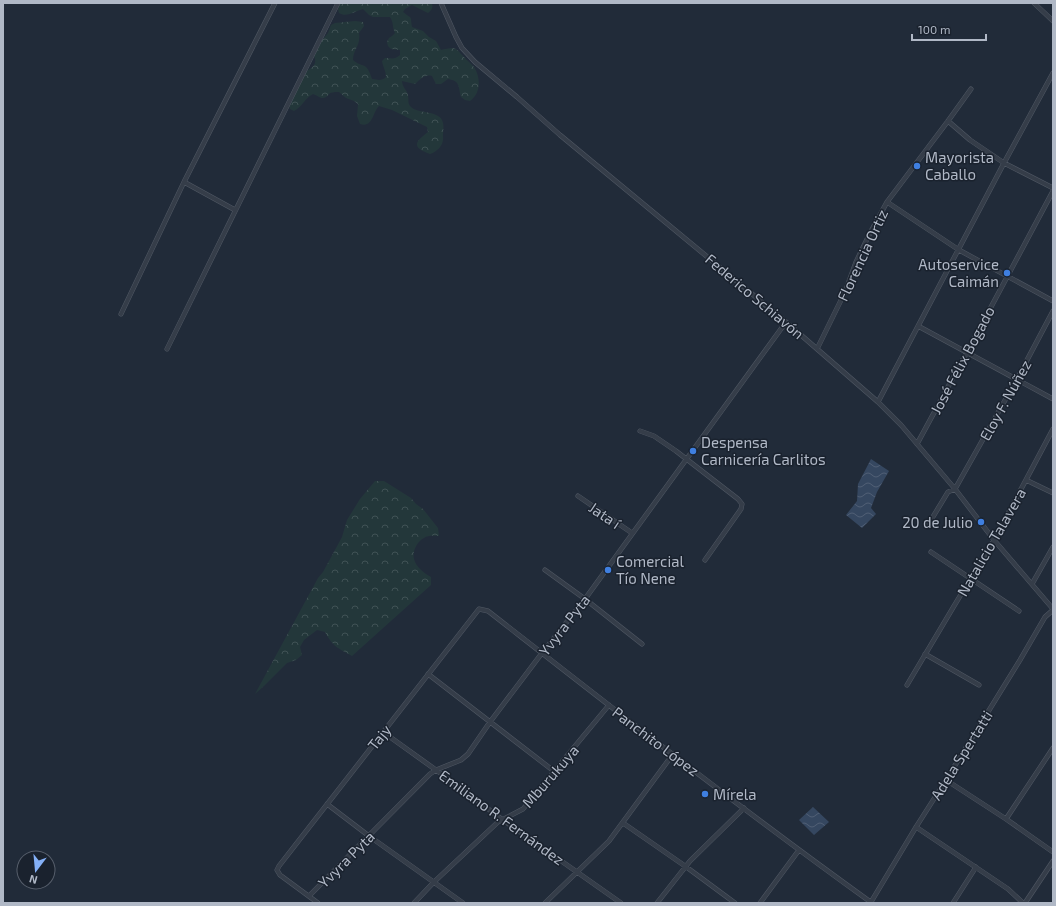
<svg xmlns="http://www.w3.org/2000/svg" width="1056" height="906" viewBox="0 0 1056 906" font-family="'Exo 2',sans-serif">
	<defs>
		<pattern id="forest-crowns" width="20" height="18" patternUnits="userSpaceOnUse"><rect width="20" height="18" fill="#23373a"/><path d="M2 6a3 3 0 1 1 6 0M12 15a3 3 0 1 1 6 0" fill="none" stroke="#405255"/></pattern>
		<pattern id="water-waves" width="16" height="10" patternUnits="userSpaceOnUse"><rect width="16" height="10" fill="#354760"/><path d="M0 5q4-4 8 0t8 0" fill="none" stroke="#505f75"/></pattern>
	</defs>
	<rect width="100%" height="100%" fill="#212b39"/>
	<!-- forest -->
	<path fill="url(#forest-crowns)" d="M340,3h92c1,5 0,7 -4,10l-16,-8 -7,4 -2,3c10,8 7,2 9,15l11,4 6,6 7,4 5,9c4,-1 8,-2 12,-2 5,1 7,5 10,8 3,4 8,7 11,11 7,11 7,26 -4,34l-5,-1 -4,-3c-3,-10 0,-16 -13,-18l-7,5h-5l-4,-8c-8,-2 -11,3 -17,8l-13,-3c0,6 5,9 6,14 1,5 -1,8 3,12 7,7 30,3 32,16 1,4 0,8 0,13 1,9 -5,15 -13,18 -19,-7 -15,-12 -2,-22l-1,-5 -35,-17 -13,-4c-7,7 -6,22 -19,18l-3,-8 1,-12 -4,-3 -8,-3 -7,-6h-4l-5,1c-7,9 -9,4 -17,1 -8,4 -11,13 -19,17l-4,-2c0,-1 -2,-6 -1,-6 0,-3 10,-25 11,-27 6,-7 21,-9 13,-21l5,-10 10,-12 3,-8 4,-2 20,-2 8,1 1,4 -5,7c2,13 -6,16 -6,27 10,9 13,0 19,19 6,1 10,2 14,-2 0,-6 -3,-10 -4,-16l3,-3c7,0 9,2 15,-3v-5l-9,-1 -3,-3 -1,-4 2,-4 3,-2 3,-3c-3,-6 -1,-10 -5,-16h-17l-4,-2 -6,-6c-8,2 -16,9 -24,4l-1,-4z
		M375,481h9l27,17 5,6 7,5 15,19 1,8c-5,0 -11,-1 -15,2 -7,3 -12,14 -10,21 2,8 10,14 17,18v8l-79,71c-14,-8 -19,-9 -27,-24l-8,-2 -13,10 -4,7 2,8 -6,5 -9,3 -23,23 -9,8 63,-116 5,-6 19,-35 5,-17 13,-21z"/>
	<!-- water -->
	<path fill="url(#water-waves)" d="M871,459l18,12 -12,21 -6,16 5,6 -14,14 -16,-13 11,-14 1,-17z
		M813,807l16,15 -15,13 -15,-15z"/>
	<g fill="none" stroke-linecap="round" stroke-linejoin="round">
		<!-- minor casing -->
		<g stroke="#505864" stroke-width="5">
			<path id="minor" d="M441,3l15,34 6,11 13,14 42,35 43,38 226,187 92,80 23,23 54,64 39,51 59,69
				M1034,3l19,18
				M948,121l22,19 34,23 49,25
				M184,182l51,28
				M887,202l72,48 94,51
				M121,314l63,-132 91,-179
				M918,326l135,73
				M167,349l171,-346
				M817,349l28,-57 11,-30 13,-27 18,-33 61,-81 23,-32
				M878,402l126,-239 49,-90
				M640,431l14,5 22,15 62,48 4,5 -1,5 -36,51
				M917,444l50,-92 86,-161
				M1026,480l27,13
				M578,496l54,37
				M928,525l20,-33 7,-3 62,-110 36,-68
				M931,552l88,59
				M545,570l40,29 57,45
				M1032,584l21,-37
				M925,654l54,31
				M428,674l127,98
				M907,685l47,-79 40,-66 59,-111
				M383,732l53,38 67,50 118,83
				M946,780l60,39 47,33
				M327,804l42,32 94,67
				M1006,819l47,-71
				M623,823l62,43 50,37
				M916,827l92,62 15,14
				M309,896l121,-122 6,-4 25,-10 7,-6 22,-32 52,-69 43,-54 201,-277
				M871,902l45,-75 30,-47 74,-120 25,-43 8,-7
				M318,903l-38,-28 -3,-5 2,-4 200,-257 9,2c127,99 253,198 384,292
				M414,903l20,-21 64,-60 25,-13 86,-104
				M545,903l64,-62 64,-87
				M657,903l33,-42 54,-53
				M760,903l39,-53
				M953,903l23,-36
				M1025,903l28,-42"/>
		</g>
		<!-- minor -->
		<use href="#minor" stroke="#353d49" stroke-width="4"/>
	</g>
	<!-- markers -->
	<g fill="#3f7fe0" stroke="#1a222e" stroke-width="1.5">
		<circle cx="917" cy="166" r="4"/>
		<circle cx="1007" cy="273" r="4"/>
		<circle cx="693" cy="451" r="4"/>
		<circle cx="981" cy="522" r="4"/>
		<circle cx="608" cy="570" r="4"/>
		<circle cx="705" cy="794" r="4"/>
	</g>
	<g text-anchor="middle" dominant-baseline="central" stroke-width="3" stroke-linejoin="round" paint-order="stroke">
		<!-- poi labels -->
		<g font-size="15" fill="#b0b8c6" stroke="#1a222e" text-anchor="start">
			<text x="925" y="157">Mayorista<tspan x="925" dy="17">Caballo</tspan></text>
			<text x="999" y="264" text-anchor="end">Autoservice<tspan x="999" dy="17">Caimán</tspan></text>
			<text x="701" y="442">Despensa<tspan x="701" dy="17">Carnicería Carlitos</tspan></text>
			<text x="973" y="522" text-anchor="end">20 de Julio</text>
			<text x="616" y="561">Comercial<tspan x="616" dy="17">Tío Nene</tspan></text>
			<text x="713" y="794">Mírela</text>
		</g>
		<!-- street labels -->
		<g font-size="15" fill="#b0b8c6" stroke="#1a222e">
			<text transform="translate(862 255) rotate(-65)">Florencia Ortiz</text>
			<text transform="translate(755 296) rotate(40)">Federico Schiavón</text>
			<text transform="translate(962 360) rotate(-62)">José Félix Bogado</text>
			<text transform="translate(1005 400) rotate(-61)">Eloy F. Núñez</text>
			<text transform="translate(605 515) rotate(34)">Jata í</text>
			<text transform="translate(991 542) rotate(-60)">Natalicio Talavera</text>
			<text transform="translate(564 625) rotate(-52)">Yvyra Pyta</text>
			<text transform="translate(379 737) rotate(-52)">Tajy</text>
			<text transform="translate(656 741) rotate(37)">Panchito López</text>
			<text transform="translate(961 755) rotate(-58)">Adela Spertatti</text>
			<text transform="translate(550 776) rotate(-49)">Mburukuya</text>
			<text transform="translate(502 817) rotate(36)">Emiliano R. Fernández</text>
			<text transform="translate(346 859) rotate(-45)">Yvyra Pyta</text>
		</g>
	</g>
	<!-- border -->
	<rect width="1056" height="906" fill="none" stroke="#b0b8c6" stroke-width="8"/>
	<!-- north arrow -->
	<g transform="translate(36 870) rotate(196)"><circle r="19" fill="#1a222e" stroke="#565e6b"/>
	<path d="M0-3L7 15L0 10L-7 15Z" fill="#84b0f7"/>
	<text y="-6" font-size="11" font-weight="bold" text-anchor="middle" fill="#b0b8c6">N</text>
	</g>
	<!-- scale -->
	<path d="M912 34v6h74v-6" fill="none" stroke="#b0b8c6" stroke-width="2"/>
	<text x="918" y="34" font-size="12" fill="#b0b8c6" stroke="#1a222e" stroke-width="3" paint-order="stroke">100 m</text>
</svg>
